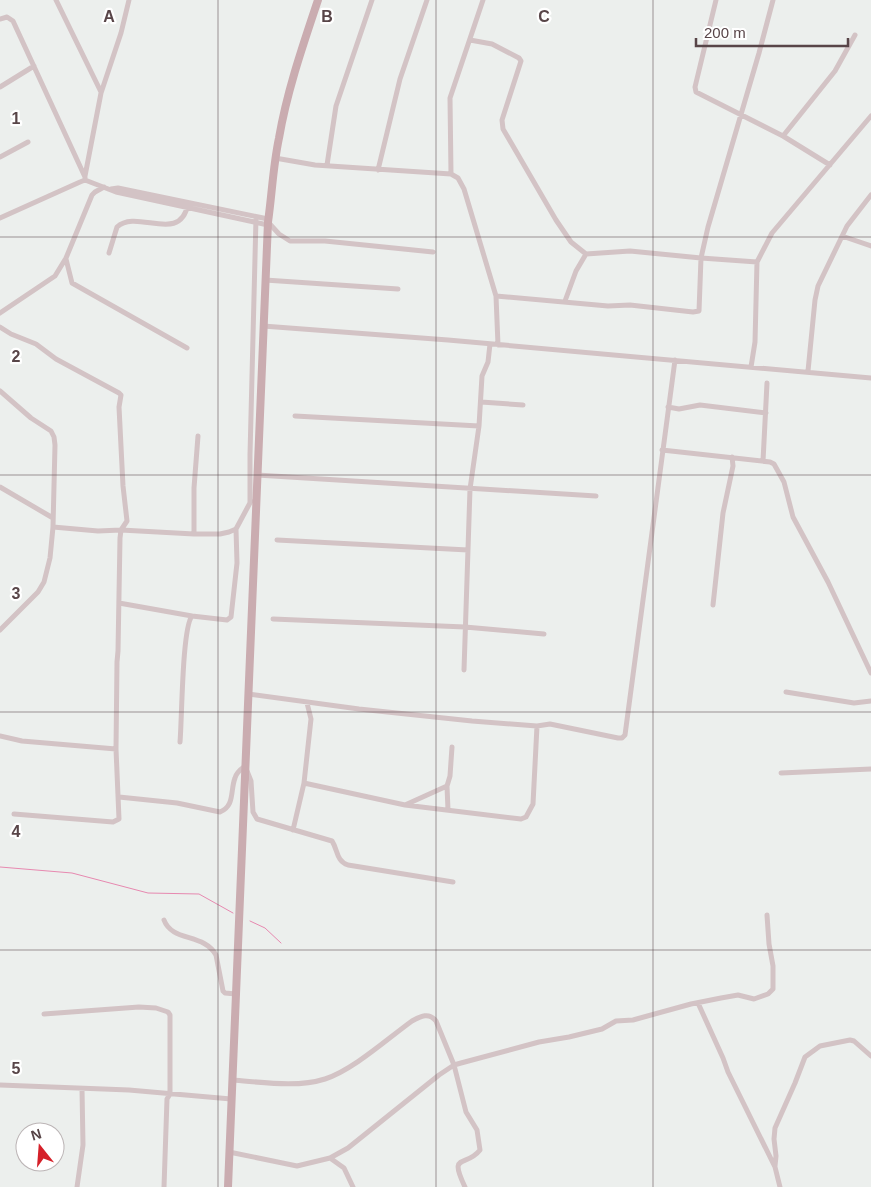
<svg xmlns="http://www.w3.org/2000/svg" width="871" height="1187" viewBox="0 0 871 1187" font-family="Arial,sans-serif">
	<rect width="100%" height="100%" fill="#ecefed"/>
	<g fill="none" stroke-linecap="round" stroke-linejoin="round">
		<!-- stream -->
		<path stroke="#e789b0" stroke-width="1" d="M0,867l72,6 76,20 51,1 34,19
			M250,921l15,7 16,15"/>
		<!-- minor -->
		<path stroke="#d3c3c5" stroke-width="5" d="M56,0l45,92
			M716,0l-21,87 1,5 87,44 47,29
			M0,19l7,-2 6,4 72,156v3
			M470,40l22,4 27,14 2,3 -19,59 1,9 53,91 15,22 15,12 44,-3 71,7 56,4
			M0,87l34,-21
			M783,136l52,-65 20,-36
			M0,157l28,-15
			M275,158l40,7 136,9 7,4 6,11 32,107 2,49
			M327,165l9,-59 36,-106
			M378,170l22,-91 27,-79
			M451,174l-1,-76 33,-98
			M85,176l16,-83 20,-60 8,-33
			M111,189l7,-1 150,31
			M0,218l80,-36 5,-2 31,12 152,33
			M268,222l11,12 11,7h35l108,11
			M842,236l29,10
			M109,253l8,-26c20,-19 63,18 71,-23
			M66,259l6,24 115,65
			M265,280l133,9
			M496,296l112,10 22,-1 63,7 6,-1 2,-53 7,-31 51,-174 14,-53
			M565,301l11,-30 10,-17
			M0,313l55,-37 11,-18 26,-63 3,-3 9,-5
			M263,326l185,14 423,38
			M0,327l11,7 25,10 20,15 63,34 2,2 -2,12 4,79 4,35 -6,9 -1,8 -2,113 -1,11 -1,87 3,70 -6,3 -99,-8
			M751,367l4,-25 2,-80 15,-29 99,-117
			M808,371l7,-71 3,-14 29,-60 24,-31
			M0,391l31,27 20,13 3,6 1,8 -2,82 -3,31 -6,24 -6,10 -38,38
			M481,402l42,3
			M668,407l11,2 21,-4 66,8
			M295,416l184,10
			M662,450l108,12 4,2 10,18 9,35 35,65 43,91
			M763,461l4,-78
			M257,475l339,21
			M0,487l53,31
			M250,502v-47l6,-237
			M53,527l45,4 23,-1 73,4h26l9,-2 7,-3 15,-28
			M194,534v-46l4,-52
			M277,540l191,10
			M119,603l73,13
			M713,605l10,-92 10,-47 -1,-9
			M273,619l192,8 79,7
			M464,670l6,-181 9,-63 3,-50 6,-14 2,-18
			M786,692l68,11 17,-2
			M248,694l111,15 113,12 65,5 13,-2 68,14h4l3,-3 50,-375
			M0,736l22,5 94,8
			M180,742c2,-22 2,-114 12,-126l35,4 4,-3 6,-54 -1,-34
			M781,773l90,-4
			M304,783l101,22 116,14 5,-2 7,-13 4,-78
			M119,797l58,6 43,9c15,-6 10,-21 15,-34 1,-5 6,-9 10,-12l6,15 2,31 4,7 75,22c6,9 4,20 16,24l105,17
			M405,805l42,-19
			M448,810l-1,-24 3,-10 2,-29
			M293,830l11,-47 7,-64 -4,-16
			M164,920c8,22 40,13 52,35l7,36 2,2 11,1
			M698,1003l25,55 5,14 47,95 5,20
			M44,1014l95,-7 17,1 12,4 2,3v79l-3,5 -3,88
			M232,1080c29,2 65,8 93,-1 28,-9 62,-40 87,-58 9,-5 17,-9 24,0l18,44 12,47 11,18 3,20c-14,18 -32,2 -15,37
			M0,1085l129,5 102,9
			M229,1152l68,14 33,-8 18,-10 91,-73 15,-10 7,-2 78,-21 30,-5 33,-8 14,-8 17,-1 58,-16 30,-6 17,-3 16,4 14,-5 5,-5v-23l-4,-22 -2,-29
			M330,1158l14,10 9,19
			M775,1166l1,-10 -2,-17 1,-11 20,-45 10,-26 15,-11 30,-6 4,1 17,15
			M77,1187l6,-42 -1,-56"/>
		<!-- primary -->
		<path stroke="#caacb0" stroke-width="8" d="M228,1187l40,-965c4,-28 5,-56 11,-84 8,-47 24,-93 39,-138"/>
	</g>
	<!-- grid -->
	<path fill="none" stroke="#584548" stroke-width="1" stroke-opacity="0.55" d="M218,0v1187M436,0v1187M653,0v1187M0,237h871M0,475h871M0,712h871M0,950h871"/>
	<g font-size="16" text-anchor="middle" font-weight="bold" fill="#584548" stroke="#fff" stroke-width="4.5" stroke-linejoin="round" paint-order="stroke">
		<text x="109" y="22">A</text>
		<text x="327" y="22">B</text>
		<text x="544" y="22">C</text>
		<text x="16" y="124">1</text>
		<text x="16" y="362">2</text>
		<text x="16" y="599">3</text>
		<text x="16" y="837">4</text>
		<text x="16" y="1074">5</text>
	</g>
	<!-- north arrow -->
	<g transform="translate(40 1147) rotate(343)"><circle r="24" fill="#ffffff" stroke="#bcb5b6"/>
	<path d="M0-4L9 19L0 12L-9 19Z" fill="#d52029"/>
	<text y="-8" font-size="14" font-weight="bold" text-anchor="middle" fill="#584548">N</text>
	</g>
	<!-- scale -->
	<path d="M696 38v8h152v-8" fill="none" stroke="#584548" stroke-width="2.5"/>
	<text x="704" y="38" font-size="15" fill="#584548" stroke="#ffffff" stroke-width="4" paint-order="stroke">200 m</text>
</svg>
